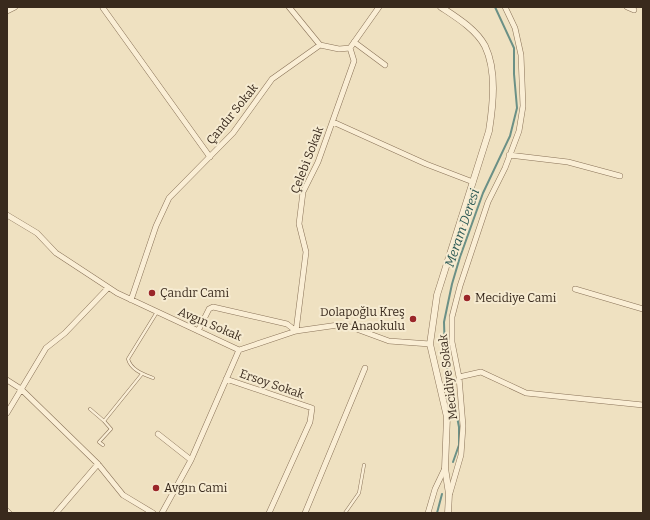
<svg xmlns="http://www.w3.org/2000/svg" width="650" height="520" viewBox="0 0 650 520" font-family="Bitter,serif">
	<rect width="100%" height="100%" fill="#efe1c1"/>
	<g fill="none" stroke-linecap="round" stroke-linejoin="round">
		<!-- stream -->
		<path stroke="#6b9086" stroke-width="2" d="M453,462l6,-17v-18l-14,-72 -1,-33 8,-38 8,-27 23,-64 27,-57 7,-28 -3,-34v-26l-19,-41
			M437,513l5,-19"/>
		<!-- service casing -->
		<g stroke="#897258" stroke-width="3.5">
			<path id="service" d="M153,378c-10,-4 -22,-8 -25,-19l29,-47
				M90,409l14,12
				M103,445l-4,-3 12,-13 -7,-8 38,-47
				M345,513l14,-20 5,-28"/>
		</g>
		<!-- minor casing -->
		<g stroke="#897258" stroke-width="6">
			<path id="minor" d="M289,7l31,38
				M627,7l7,3
				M103,8l107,149
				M7,11l8,-4
				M354,42l31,23
				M333,122l93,42 47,18
				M509,155l59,7 52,14
				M7,215l30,18 19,20 61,40 122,57 57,-19 42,-6 13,2 38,14 41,3
				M575,289l68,20
				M131,300l25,-74 13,-28 64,-65 39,-54 48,-34 19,4 11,-1 29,-41
				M198,331l11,-22 4,-2 74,17 9,7 10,-79 -7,-28 4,-32 15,-30 36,-101 -4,-13
				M459,377l22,-5 45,21 117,12
				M226,379l86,29 -2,14 -41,91
				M7,380l14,9 77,75 25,31 30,18
				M7,413l39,-65 19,-15 43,-45
				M158,434l33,26
				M450,493l11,-38 2,-29 -4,-49 -7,-35v-25l8,-31 28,-84 17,-34 14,-37 4,-25 -2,-51 -6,-27 -10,-21
				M7,511l2,2
				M56,513l42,-49
				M162,513l29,-53 48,-110
				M305,513l60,-145
				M428,513l7,-24 10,-21"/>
		</g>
		<!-- tertiary casing -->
		<g stroke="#897258" stroke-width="7">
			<path id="tertiary" d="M441,7c15,10 35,22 44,39 12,25 8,59 4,85l-52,164 -7,49 17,73 -2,51 4,26 -1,19"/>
		</g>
		<!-- service -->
		<use href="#service" stroke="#faeed5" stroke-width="2.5"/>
		<!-- minor -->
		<use href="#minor" stroke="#faeed5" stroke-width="5"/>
		<!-- tertiary -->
		<use href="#tertiary" stroke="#faeed5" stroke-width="6"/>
	</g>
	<!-- markers -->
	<g fill="#9a2629" stroke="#f6ebd1" stroke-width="1.5">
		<circle cx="152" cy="293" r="4"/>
		<circle cx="467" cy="298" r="4"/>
		<circle cx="413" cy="319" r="4"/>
		<circle cx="156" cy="488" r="4"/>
	</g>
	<g text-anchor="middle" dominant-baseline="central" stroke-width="4" stroke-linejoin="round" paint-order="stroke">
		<!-- street labels -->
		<g font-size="12" fill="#392a1d" stroke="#f6ebd1">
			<text transform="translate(232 114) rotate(-51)">Çandır Sokak</text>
			<text transform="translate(307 160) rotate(-69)">Çelebi Sokak</text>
			<text transform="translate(210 324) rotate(23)">Avgın Sokak</text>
			<text transform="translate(448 377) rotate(-97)">Mecidiye Sokak</text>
			<text transform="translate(272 384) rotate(19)">Ersoy Sokak</text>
		</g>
		<!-- poi labels -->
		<g font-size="12" fill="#392a1d" stroke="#f6ebd1" text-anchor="start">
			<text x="160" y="293">Çandır Cami</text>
			<text x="475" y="298">Mecidiye Cami</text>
			<text x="405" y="312" text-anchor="end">Dolapoğlu Kreş<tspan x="405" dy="14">ve Anaokulu</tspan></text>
			<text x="164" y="488">Avgın Cami</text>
		</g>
		<!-- water labels -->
		<g font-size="13" font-style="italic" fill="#2c5955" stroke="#f6ebd1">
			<text transform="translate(462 228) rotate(-71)">Meram Deresi</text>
		</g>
	</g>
	<!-- border -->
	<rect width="650" height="520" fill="none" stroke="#392a1d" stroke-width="16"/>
</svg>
